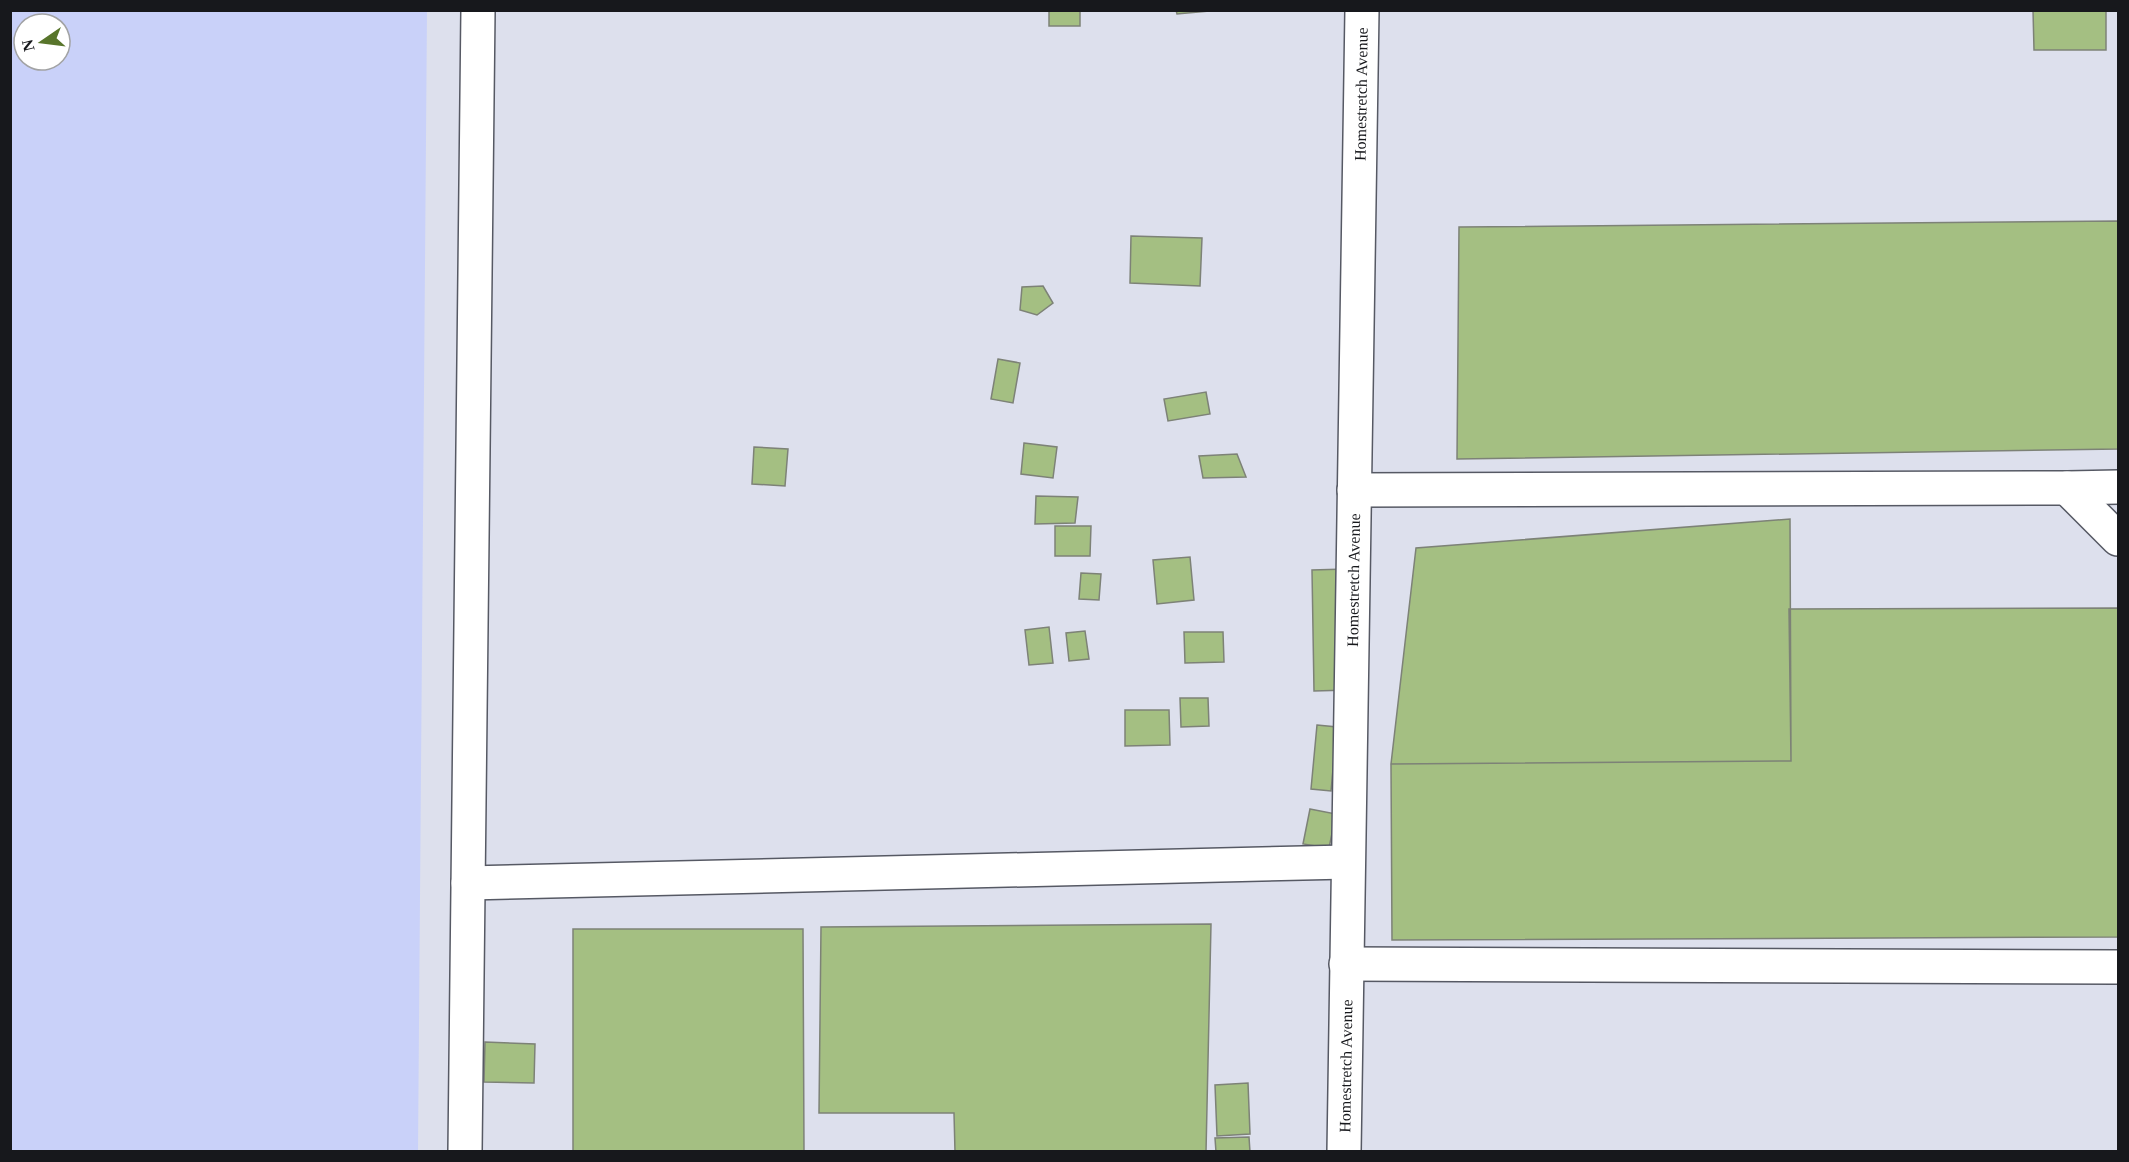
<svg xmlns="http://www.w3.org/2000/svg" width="2129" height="1162" viewBox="0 0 2129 1162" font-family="Georgia,serif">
	<rect width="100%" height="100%" fill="#dde0ed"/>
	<!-- green -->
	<path fill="#c9d1f9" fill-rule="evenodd" d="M10,11h417l-9,1140h-407zM24,24h36v36h-36z"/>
	<!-- building -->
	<path fill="#a4bf82" stroke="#7d8277" stroke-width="1.5" d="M1049,10h31v16h-31z
		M1176,10h33v1l-32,3z
		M2033,10h73v40h-72z
		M2118,221v228l-661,10 2,-232z
		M1131,236l71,2 -2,48 -70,-3z
		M1043,286l10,17 -16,12 -17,-5 2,-23z
		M998,359l22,4 -7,40 -22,-4z
		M1206,392l4,22 -42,7 -4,-22z
		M1024,443l33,4 -4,31 -32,-4z
		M754,447l34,2 -3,37 -33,-2z
		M1237,454l9,23 -43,1 -4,-22z
		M1036,496l42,1 -3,26 -40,1z
		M1790,519l1,242 -400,3 25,-216z
		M1055,526h36l-1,30h-35z
		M1190,557l4,43 -37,4 -4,-44z
		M1346,569l3,121 -35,1 -2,-121z
		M1081,573l20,1 -2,26 -20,-1z
		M2118,608v329l-726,3 -1,-176 400,-3 -2,-152z
		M1049,627l4,36 -24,2 -4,-35z
		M1085,631l4,28 -20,2 -3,-28z
		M1184,632h39l1,30 -39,1z
		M1180,698h28l1,28 -28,1z
		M1125,710h44l1,35 -45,1z
		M1317,725l20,2 -6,64 -20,-2z
		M1310,809l26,5 -7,34 -26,-4z
		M1211,924l-5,228h-251l-1,-39h-135l2,-186z
		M573,929h230l1,223h-231z
		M485,1042l50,2 -1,39 -50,-1z
		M1248,1083l2,51 -33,2 -2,-51z
		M1249,1137l1,15h-34l-1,-14z"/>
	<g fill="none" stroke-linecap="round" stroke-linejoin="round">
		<!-- minor casing -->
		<g stroke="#565964" stroke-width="36">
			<g id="minor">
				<path d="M2067,488l51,51"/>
				<path d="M1354,490l713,-2 51,-1"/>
				<path d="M468,883l879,-21"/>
				<path d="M1346,964l772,3"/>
				<path d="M465,1152l13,-1142"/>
				<path id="s1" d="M1344,1152l18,-1142"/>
			</g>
		</g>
		<!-- minor -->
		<use href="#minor" stroke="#fff" stroke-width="33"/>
	</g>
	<g text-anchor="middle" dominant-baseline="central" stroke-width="6" stroke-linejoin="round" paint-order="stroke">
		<!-- street labels -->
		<g font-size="16" fill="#17181c" stroke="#fff">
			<text stroke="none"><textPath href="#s1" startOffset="1058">Homestretch Avenue</textPath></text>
			<text stroke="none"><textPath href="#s1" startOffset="572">Homestretch Avenue</textPath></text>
			<text stroke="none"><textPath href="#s1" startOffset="86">Homestretch Avenue</textPath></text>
		</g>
	</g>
	<!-- border -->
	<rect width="2129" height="1162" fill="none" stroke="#17181c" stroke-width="24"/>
	<!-- north arrow -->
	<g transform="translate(42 42) rotate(256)"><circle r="28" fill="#ffffff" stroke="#a2a3a4" stroke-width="1.5"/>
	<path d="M0-4.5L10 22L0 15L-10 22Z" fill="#58752b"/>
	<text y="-9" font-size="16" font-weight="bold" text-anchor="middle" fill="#17181c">N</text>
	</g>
</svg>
